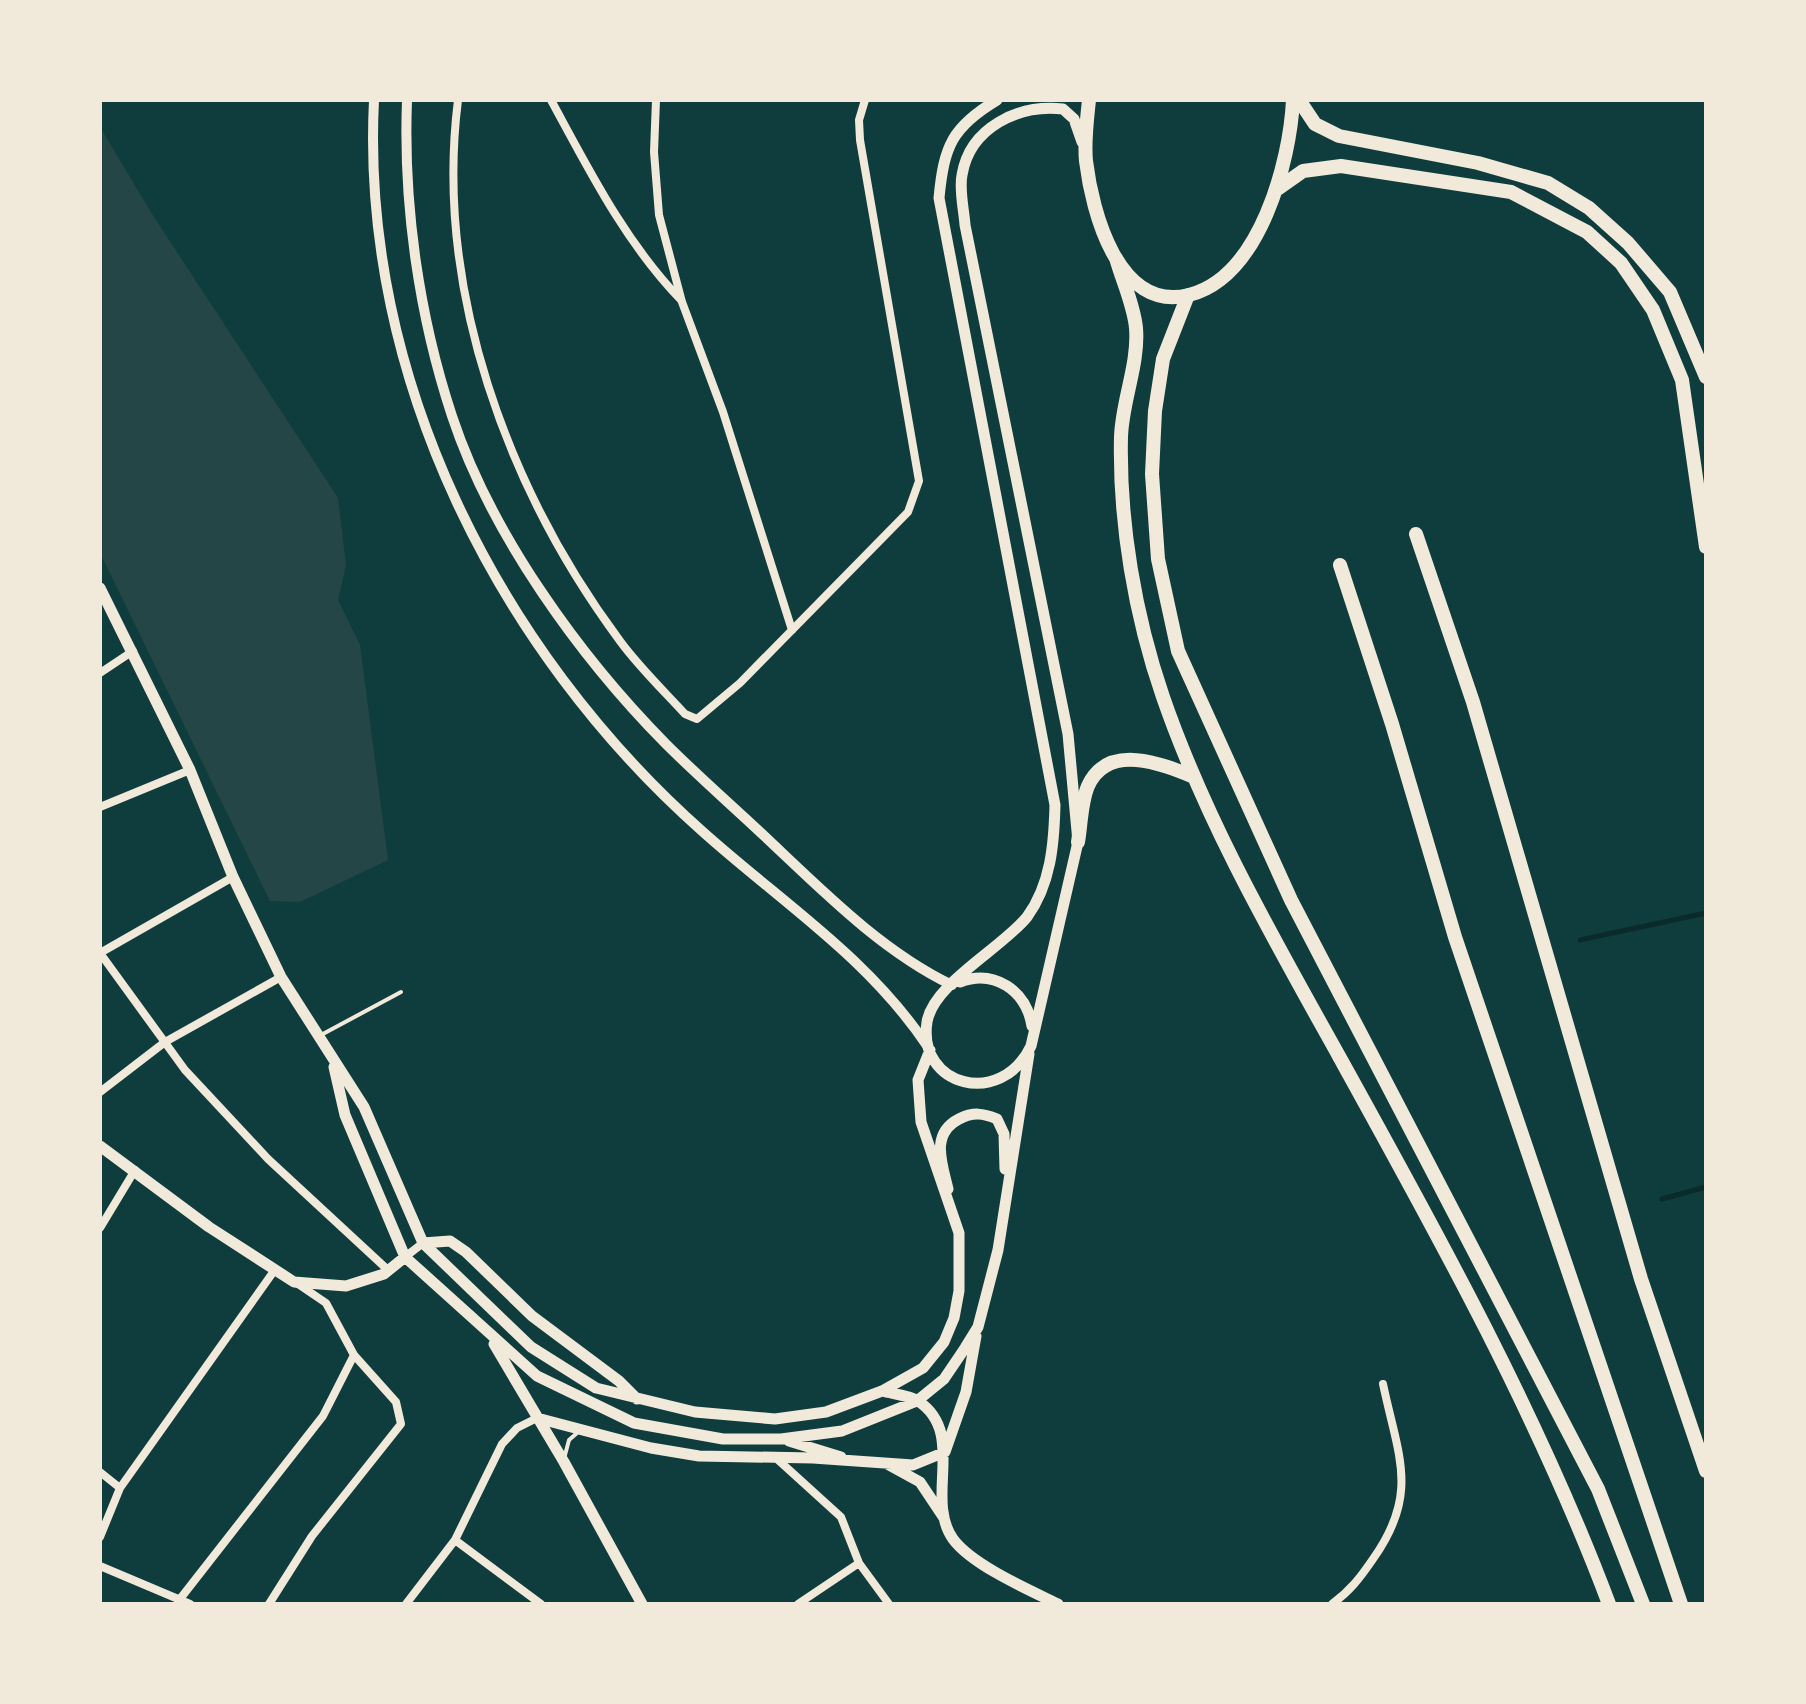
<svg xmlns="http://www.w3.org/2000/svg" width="1806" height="1704" viewBox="0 0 1806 1704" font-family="Helvetica,sans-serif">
	<rect width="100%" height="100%" fill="#0f3d3e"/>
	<!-- green -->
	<path fill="#244646" d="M100,127l52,87 186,284 8,67 -8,35 22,45 28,215 -88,42 -30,-1 -170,-348z"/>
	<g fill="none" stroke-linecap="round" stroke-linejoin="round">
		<!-- stream -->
		<path stroke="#0a2a2b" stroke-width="5" d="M1580,940l126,-27
			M1662,1199l44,-12"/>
		<!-- service -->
		<path stroke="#f1e9da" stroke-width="4" d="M321,1035l80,-43
			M565,1455l4,-15 8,-7"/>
		<!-- minor -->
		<path stroke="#f1e9da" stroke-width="8" d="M458,100c-24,190 50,390 162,541 19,26 43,49 65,73l12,5 43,-36 168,-171 11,-31 -59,-341 -1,-20 6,-20
			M551,100c38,70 74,142 130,200
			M656,100l-2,52 5,63 23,87 41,110 69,218
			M100,673l33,-22
			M100,807l90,-37
			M233,877l-133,76 85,117 83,89 121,112
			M100,1092l65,-50 116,-65
			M100,1228l35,-58
			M405,1257l18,-14
			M776,1458l65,59 18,46 30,41
			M100,1472l20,16
			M100,1537l20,-49 154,-217
			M455,1540l86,64
			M100,1566l90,38
			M180,1599l143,-183 31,-61
			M269,1604l43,-68 89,-112 -5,-22 -42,-47 -28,-52 -28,-19
			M406,1604l49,-64 47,-96 15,-16 20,-10
			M798,1604l61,-41
			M1332,1604c18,-13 28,-26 41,-45 47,-66 25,-103 10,-175"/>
		<!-- tertiary -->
		<path stroke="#f1e9da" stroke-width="10" d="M374,100c-14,276 124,550 328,731 79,71 166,126 226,216
			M407,100c-4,105 12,216 45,316 39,118 128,241 214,328 30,30 62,58 93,87 59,55 120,119 193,154"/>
		<!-- secondary -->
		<path stroke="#f1e9da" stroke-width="11" d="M997,100c-45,27 -53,46 -58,98l116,607c-1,39 -4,79 -28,112 -25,31 -94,67 -100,105 -10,64 74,87 104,24l47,-204 -10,-108 -103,-509c-1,-15 -6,-35 -3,-50 8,-48 57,-71 101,-66l11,10 8,23
			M100,588l90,182 43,107 48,100 83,130 59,136 108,104 65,41 99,24 80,7 51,-7 56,-21 41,-23 21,-26 10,-24 5,-27v-58l-38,-111 -3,-42 12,-30
			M960,982c34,-13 66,8 72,44
			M334,1067l11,48 60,142 132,119 97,47 89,16h58l61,-8 75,-30 27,-22 21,-31 13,-21 20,-77 31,-196
			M100,1146l109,81 85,55 52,4 38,-12 21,-17
			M948,1189c-6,-26 -18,-55 11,-70 14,-7 24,-6 38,0l7,15 1,35
			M423,1243l27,-2 16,11 66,64 87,65 18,18
			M494,1344l70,118 78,142
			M882,1391c11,3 27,4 36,10 49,32 6,97 35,138 19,26 76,51 105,65
			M537,1418l114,30 48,8 114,2 100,7 32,-13 21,-60 10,-56
			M789,1441l52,16
			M889,1465l31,17 24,36"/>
		<!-- motorway -->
		<path stroke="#f1e9da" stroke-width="14" d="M1089,100c-2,20 -5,41 -3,61 6,50 32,152 103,134 71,-18 101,-133 104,-195
			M1299,100l16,24 24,12 139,27 70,20 41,25 39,35 42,49 36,85
			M1276,190l27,-19 38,-5 170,26 76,40 34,31 32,47 29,70 24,167
			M1116,258c6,22 18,47 20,70 3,36 -14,73 -15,109 -2,85 14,179 42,260 44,127 112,244 177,361 98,177 198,357 269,546
			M1188,295l-25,64 -8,52 -3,63 6,85 20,92 113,249 307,589 45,115
			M1416,534l57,168 168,577 65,192
			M1340,565l52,159 63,213 226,667
			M1078,842c3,-17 3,-40 10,-56 20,-44 74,-22 106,-9"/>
	</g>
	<!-- border -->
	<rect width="1806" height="1704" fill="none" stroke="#f1e9da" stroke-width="204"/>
</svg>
